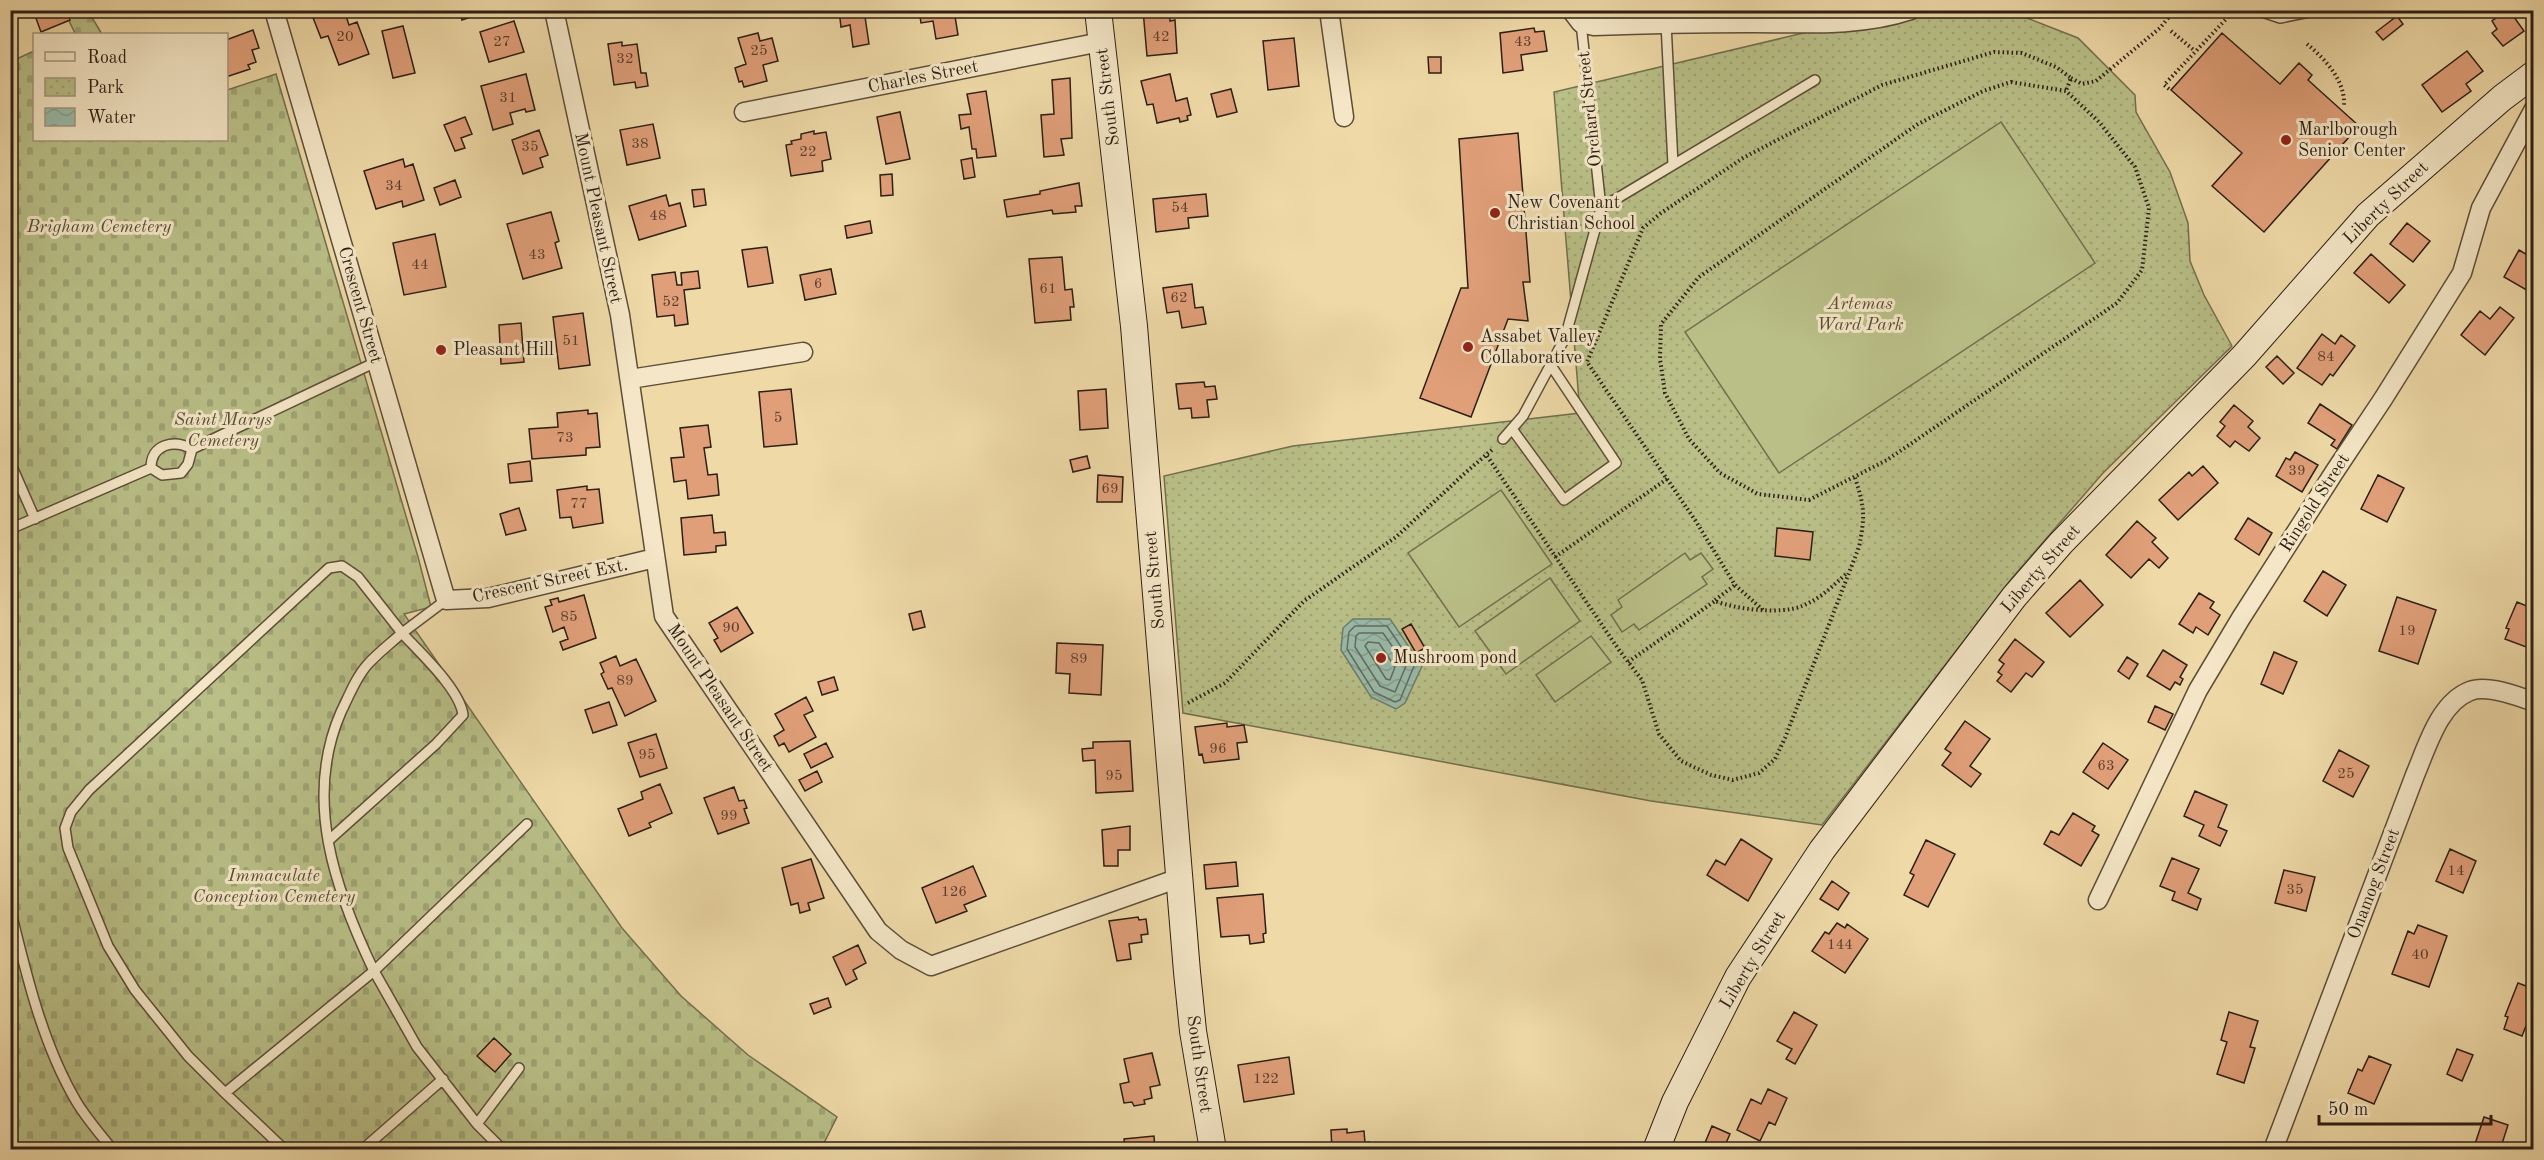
<svg xmlns="http://www.w3.org/2000/svg" width="2544" height="1160" viewBox="0 0 2544 1160" font-family="'Old Standard TT',serif">
	<defs>
		<pattern id="cemetery-stones" width="16" height="16" patternUnits="userSpaceOnUse" patternTransform="scale(1.5)"><rect width="16" height="16" fill="#b9bf87"/><path d="M2 7V4a2 2 0 0 1 4 0v3zM10 15v-3a2 2 0 0 1 4 0v3z" fill="#9fa474"/></pattern>
		<pattern id="park-dots" width="8" height="8" patternUnits="userSpaceOnUse" patternTransform="scale(1.5)"><rect width="8" height="8" fill="#b9bf87"/><path d="M2 2h.1M6 6h.1" fill="none" stroke="#9fa474" stroke-width="1.8" stroke-linecap="round"/></pattern>
		<pattern id="water-waves" width="16" height="10" patternUnits="userSpaceOnUse" patternTransform="scale(1.5)"><rect width="16" height="10" fill="#99baa9"/><path d="M0 5q4-4 8 0t8 0" fill="none" stroke="#849f91"/></pattern>
	</defs>
	<rect width="100%" height="100%" fill="#eed9a7"/>
	<filter id="stains"><feTurbulence type="fractalNoise" baseFrequency=".00333" numOctaves="4"/><feColorMatrix values="0 0 0 0 .2 0 0 0 0 .09 0 0 0 0 .02 0 0 0 .5 -.17"/></filter>
	<radialGradient id="worn" r=".72"><stop offset=".6" stop-color="#630" stop-opacity="0"/><stop offset="1" stop-color="#630" stop-opacity=".3"/></radialGradient>
	<!-- cemetery -->
	<path fill="url(#cemetery-stones)" stroke="#726f4e" stroke-width="1.5" d="M64,11h24l14,23h-30l3,-1z
		M34,51v89h192l1,-50 49,-16 142,483 13,50 -27,7 218,314 59,68 67,59 89,62 -16,32h-810l-1,-1087z"/>
	<!-- park -->
	<path fill="url(#park-dots)" stroke="#726f4e" stroke-width="1.5" d="M1897,11h112l69,27 57,57 1,17 34,60 18,51 2,38 14,34 28,51 -129,127 -91,105 -190,247 -171,-24 -468,-88 -19,-237 129,-30 287,-33 -26,-321z"/>
	<!-- pitch -->
	<path fill="#b9bf87" stroke="#726f4e" stroke-width="1.5" d="M2001,122l94,141 -316,210 -94,-141z
		M1501,490l51,74 -93,63 -51,-74z
		M1701,553l12,16 -11,8 5,7 -68,46 -5,-6 -12,8 -11,-17 11,-8 -4,-7 67,-47 5,7z
		M1550,578l30,43 -74,53 -31,-43z
		M1591,636l20,26 -56,40 -19,-27z"/>
	<!-- water -->
	<path fill="url(#water-waves)" stroke="#6d7c6d" stroke-width="1.5" d="M1353,619h37l32,47 -17,37 -9,6 -25,-12 -30,-47 2,-22z"/>
	<g fill="none" stroke-linecap="round" stroke-linejoin="round">
		<!-- shore -->
		<path stroke="#626c5e" stroke-width="1.5" d="M1355,626h32l27,40 -14,34 -5,2 -21,-10 -27,-43 2,-17z
			M1359,633h24l23,33 -11,26 -15,-6 -25,-39 1,-11z
			M1368,642l11,1 16,24 -5,13 -4,-1 -21,-33z"/>
	</g>
	<!-- building -->
	<path fill="#e09f79" stroke="#2c1f14" stroke-width="1.5" d="M33,10h33l4,10 -29,12z
		M310,10h34l5,15 8,-3 12,32 -30,11 -11,-29 -7,2z
		M459,10h32l-29,10z
		M839,10h25l5,34 -16,3 -3,-22 -9,2z
		M919,10h35l4,25 -22,4 -3,-18 -12,2z
		M1019,10h26l-25,6z
		M1143,10h27v11l5,-1 2,33 -30,3z
		M2506,10h3l15,21 -21,15 -11,-13 5,-4 -5,-8z
		M2397,16l6,8 -20,16 -7,-8z
		M514,21l10,31 -35,10 -9,-30z
		M403,26l12,47 -22,5 -11,-47z
		M1534,28l1,4 9,-1 3,20 -26,4 2,15 -20,3 -3,-40z
		M253,30l6,18 -7,2 4,12 -8,3 2,4 -24,8v-37z
		M758,33l2,8 12,-3 6,23 -15,4 4,16 -23,6 -2,-6 -3,1 -4,-14 11,-4 -8,-26z
		M2222,33l58,51 19,-21 13,12 -4,5 51,46 -95,106 -52,-46 30,-33 -71,-63z
		M1294,38l5,48 -31,4 -5,-49z
		M622,42v4l15,-2 4,29h5l2,13 -12,2 -1,-6 -21,3 -6,-41z
		M2467,51l16,20 -17,13 5,7 -29,21 -20,-27z
		M1428,57h13v16h-12z
		M526,74l9,36 -9,2 -1,-3 -15,4 3,11 -20,6 -12,-44z
		M1170,74l6,27 11,-3 4,17 -4,1 1,4 -8,2 -1,-4 -22,5 -4,-19 -6,1 -6,-24z
		M1070,78l2,60 -11,1 3,16 -20,2 -3,-42 13,-1 -2,-34z
		M1231,89l6,23 -20,5 -6,-23z
		M986,91l10,65 -19,2 -1,-9h-4l-3,-22 -8,2 -2,-14 12,-1 -4,-20z
		M900,112l10,47 -24,5 -9,-47z
		M465,117l7,17 -11,4 4,10 -10,3 -11,-26z
		M653,124l7,34 -33,7 -7,-35z
		M539,130l9,25 -8,3 3,9 -20,7 -11,-34z
		M814,131v3l12,-2 5,27 -9,2 1,10 -32,5 -5,-31 6,-1 -1,-3 10,-2v-5z
		M1518,133l12,149h-7l5,39 -20,-2 -37,98 -51,-19 41,-110h7l-9,-149z
		M972,158l3,19 -11,2 -3,-19z
		M403,159l2,8 8,-3 11,36 -21,7 -1,-6 -26,8 -12,-38z
		M892,174l1,21 -12,1 -1,-21z
		M455,180l6,17 -21,8 -6,-17z
		M1079,183l3,23h-7l1,6 -23,2 -1,-4 -45,7 -3,-17 36,-6v-3z
		M704,189l2,16 -12,2 -2,-17z
		M1206,194l2,22 -20,2 1,10 -33,4 -3,-33z
		M666,195l3,11 11,-3 6,23 -47,14 -10,-34z
		M2534,201v16l-7,-4z
		M551,212l8,29 -4,2 7,25 -39,11 -16,-55z
		M870,221l2,12 -25,5 -2,-12z
		M2407,223l23,18 -17,21 -23,-18z
		M435,234l11,53 -42,8 -11,-52z
		M767,247l6,36 -25,4 -6,-37z
		M2519,250l15,9v27l-4,6 -26,-15z
		M2371,254l34,31 -16,18 -35,-30z
		M1062,257l3,33 7,-1 2,18h-4l1,13 -36,3 -6,-64z
		M831,269l5,25 -31,6 -5,-25z
		M698,271l2,17 -16,2 4,34 -13,2 -1,-11 -17,2 -5,-42 23,-3 2,13h5l-1,-12z
		M1192,284l3,24 8,-1 3,17 -24,4 -3,-17 -12,2 -4,-25z
		M2500,307l14,11 -29,37 -24,-20 19,-24 10,8z
		M583,313l7,52 -31,4 -6,-52z
		M521,323l3,39 -23,2 -2,-39z
		M2322,334l13,10 6,-9 14,11 -22,30 -3,-2 -8,11 -25,-17z
		M2277,356l17,17 -11,11 -17,-17z
		M1204,382l1,5 10,-1 2,13 -10,1 2,17 -17,1 -1,-10 -12,1 -3,-25z
		M791,389l6,55 -33,3 -5,-55z
		M1106,389l2,39 -28,2 -2,-39z
		M2320,404l32,21 -15,24 -6,-4 4,-5 -27,-17z
		M2234,405l19,16 -5,6 12,11 -11,13 -14,-10 -5,6 -13,-11 8,-10 -5,-4z
		M588,410v4l9,-1 3,34 -14,1v7l-54,4 -3,-30 29,-2 -1,-14z
		M708,425l3,22 -7,1 4,27 9,-1 2,21 -31,4 -2,-19 -12,2 -3,-24 13,-1 -4,-29z
		M2295,452l23,13 -16,27 -26,-16 10,-18 4,2z
		M1087,456l3,12 -17,4 -3,-12z
		M530,461l2,20 -22,2 -2,-19z
		M2203,466l15,17 -40,37 -19,-20 30,-28 3,4z
		M1098,475l25,2 -1,25h-25z
		M2378,475l26,13 -17,34 -26,-13z
		M587,486v4l12,-1 4,34 -30,5 -2,-11 -11,1 -3,-28z
		M519,508l7,22 -20,5 -6,-21z
		M712,515l2,18 11,-1 1,13 -10,1v6l-32,3 -3,-37z
		M2248,518l24,15 -13,22 -24,-16z
		M2137,521l19,17 -4,4 16,16 -9,10 -10,-9 -18,19 -25,-23z
		M1777,528l36,4 -3,28 -35,-4z
		M2323,571l23,14 -19,31 -23,-15z
		M2080,580l23,25 -33,32 -24,-24z
		M2199,593l15,9 -4,6 10,7 -12,20 -12,-8 -3,6 -14,-9z
		M584,595l12,43 -33,12 -3,-8 8,-3 -4,-12 -11,5 -8,-25 7,-2 -2,-5 8,-2 1,4z
		M2397,597l39,13 -18,54 -39,-13z
		M2517,602l17,7v41l-29,-11 4,-10 -3,-1z
		M737,607l16,26 -32,19 -7,-12 4,-2 -9,-15z
		M921,611l4,16 -12,3 -4,-16z
		M1411,624l14,24 -9,5 -14,-24z
		M2015,639l29,23 -12,15 -6,-4 -15,19 -14,-11 5,-6 -4,-3 6,-8 -5,-4z
		M1057,643l46,2 -2,50 -32,-2 1,-19 -14,-1z
		M2163,650l24,15 -7,12 3,2 -3,6 -5,-3 -5,8 -23,-14z
		M2274,652l23,10 -14,32 -22,-10z
		M616,656l4,10 16,-7 20,42 -31,15 -13,-28 -4,1 -7,-15 3,-2 -4,-9z
		M2127,657l11,7 -9,15 -11,-8z
		M834,677l4,13 -16,5 -4,-13z
		M806,697l7,14 -9,4 12,22 -27,15 -5,-9 -5,3 -5,-10 10,-6 -9,-16z
		M609,702l8,23 -24,8 -8,-23z
		M2155,706l18,8 -8,16 -17,-8z
		M1965,721l25,18 -20,27 11,8 -10,13 -29,-22 9,-12 -6,-4z
		M1227,723v4l17,-2 3,17 -10,1 2,16 -35,4 -2,-9 -3,1 -4,-28z
		M656,734l11,34 -27,9 -12,-34z
		M1130,741l3,50 -37,2 -1,-33 -12,1 -1,-12 11,-1v-6z
		M826,743l7,14 -22,11 -7,-14z
		M2103,743l25,17 -20,29 -25,-17z
		M2339,750l30,16 -16,31 -30,-16z
		M817,771l5,11 -17,9 -6,-11z
		M660,784l12,29 -23,10 2,4 -22,9 -11,-27 25,-10 -2,-7z
		M734,787l5,14 5,-1 3,8 -3,1 5,14 -31,11 -14,-36z
		M2195,791l32,14 -9,22 9,4 -7,15 -21,-10 5,-11 -20,-9z
		M2073,813l22,13 -3,5 7,4 -18,31 -37,-22 7,-13 8,4z
		M1130,826v24h-12v16h-14l-2,-36z
		M1741,839l31,20 -24,42 -41,-26 9,-15 9,5z
		M1926,840l29,14 -27,53 -24,-12 10,-20 -4,-2z
		M2450,849l26,12 -13,32 -27,-12z
		M2172,858l27,11 -11,24 13,6 -4,11 -25,-10 3,-8 -15,-6z
		M811,859l13,39 -16,5 2,7 -10,3 -2,-10 -7,2 -9,-37z
		M1236,862l2,24 -32,3 -2,-24z
		M973,866l13,30 -22,9 3,6 -31,12 -14,-35z
		M2284,870l31,7 -9,34 -31,-8z
		M1832,881l17,12 -11,17 -18,-11z
		M1263,894l3,39 -3,1 1,8 -14,2 -1,-9 -28,2 -4,-39z
		M1138,917l1,3 7,-1 2,15 -7,1 1,7 -13,2 2,15 -14,2 -8,-40z
		M1837,923l8,5 2,-4 21,15 -23,34 -33,-22 13,-19 4,2z
		M2418,925l29,11 -18,51 -37,-13 16,-43 6,3z
		M858,945l8,18 -13,7 4,9 -11,6 -13,-28z
		M2518,983l16,6v29l-4,9 -4,-1 -4,10 -18,-7 4,-12 -3,-1z
		M828,998l3,9 -17,7 -4,-10z
		M1794,1012l23,13 -22,39 -9,-5 6,-10 -15,-8z
		M2229,1012l29,9 -8,26 5,1 -11,35 -27,-9 10,-32 -6,-2z
		M494,1038l17,16 -16,18 -18,-16z
		M2457,1049l16,6 -11,26 -15,-7z
		M1152,1053l8,32 -10,2 2,11 -8,2 1,4 -11,2 -2,-4 -8,1 -4,-19 9,-2 -5,-23z
		M2369,1056l22,9 -17,39 -26,-11 10,-24 4,2z
		M1289,1057l5,37 -50,8 -6,-37z
		M1768,1089l19,9 -12,27 -6,-3 -9,19 -23,-11 14,-31 10,5z
		M2484,1117l24,8 -8,25h-27z
		M1712,1126l18,8 -7,16h-21z
		M1347,1129v4l17,-2 1,12 4,-1 1,8h-38l-1,-20z
		M1154,1136l1,14h-30l-1,-11z
		M1268,1145l1,5h-25v-1z"/>
	<g fill="none" stroke-linecap="round" stroke-linejoin="round">
		<!-- lane casing -->
		<g stroke="#5c4e39" stroke-width="12">
			<path id="lane" d="M2256,10l24,8 39,-8
				M1666,23l7,142
				M1601,208l214,-128
				M1512,429l52,71 52,-37 -64,-96
				M1503,439l20,-23 42,-78 36,-130 -20,-185
				M192,449l184,-87
				M10,462l25,57
				M151,468l11,7 19,-2 7,-9 4,-15
				M151,468c0,-24 23,-29 41,-19
				M10,529l141,-61
				M328,841l108,-97 27,-29c-3,-26 -44,-63 -61,-82l44,-33
				M10,908c16,65 32,135 66,193 10,17 24,33 37,49
				M225,1093l-37,-37 -53,-66 -27,-44 -40,-98 -3,-20 6,-16 18,-22 240,-222 13,-2 16,11 44,56c-11,10 -24,20 -34,31 -12,13 -19,32 -27,48 -38,87 -6,178 33,259l153,-147
				M285,1150l-60,-57 149,-122 43,76 60,77
				M362,1150l81,-71
				M495,1150l3,-5 -21,-21 42,-56"/>
		</g>
		<!-- street casing -->
		<g stroke="#5c4e39" stroke-width="21">
			<path id="street" d="M274,10l172,590 42,-2 167,-40
				M554,10l66,305 44,301 214,315 23,19 30,16 248,-88
				M1329,10l15,107
				M1571,10l10,13 13,3c53,-2 105,-3 157,-3 54,0 109,4 160,-13
				M744,112l357,-70
				M630,379l173,-27
				M2098,900l100,-210 43,-72 94,-147 48,-72 79,-126 19,-65 53,-99
				M2273,1150l142,-375c12,-28 24,-72 55,-84 17,-7 48,5 64,11"/>
		</g>
		<!-- secondary casing -->
		<g stroke="#2c1f14" stroke-width="28">
			<path id="secondary" d="M1098,10l36,316 53,646 6,59 20,119
				M1656,1150l19,-48 63,-125 84,-127 192,-253 47,-54 183,-187 124,-141 134,-117 32,-24"/>
		</g>
		<!-- path -->
		<path stroke="#2c1f14" stroke-width="4" stroke-dasharray="1.5 3" stroke-linecap="butt" d="M2171,31l24,20
			M2307,44c18,15 38,36 37,61
			M2071,78l11,6 14,-3 64,-53 9,-11
			M2011,82l55,9 33,31 36,45 14,41 -7,62 -25,33 -230,157 -78,40 -51,-6 -38,-21 -31,-34 -24,-46 -5,-34 1,-35 38,-47 219,-153 65,-33z
			M2169,89l-5,-4 64,-68
			M1487,456l132,194 23,30 17,54 22,27 30,14 22,5 26,-7 16,-14 10,-21 74,-191c6,-30 6,-39 -4,-69
			M1555,557l112,-78
			M1715,600l20,-15
			M1763,610l-28,-25 -40,-65 -108,-158 56,-134 18,-15 82,-55 139,-73 112,-33 28,1 34,14 15,11 -5,13
			M1628,662l87,-61c20,8 66,14 87,5 18,-7 31,-20 45,-33
			M1188,703l37,-20 79,-82 92,-64 68,-63 30,-26"/>
		<!-- lane -->
		<use href="#lane" stroke="#f4e6c6" stroke-width="9"/>
		<!-- street -->
		<use href="#street" stroke="#f4e6c6" stroke-width="18"/>
		<!-- secondary -->
		<use href="#secondary" stroke="#f4e6c6" stroke-width="26"/>
	</g>
	<!-- markers -->
	<g fill="#8f2418" stroke="#f4e6c6" stroke-width="2">
		<circle cx="2286" cy="140" r="6"/>
		<circle cx="1495" cy="213" r="6"/>
		<circle cx="1468" cy="347" r="6"/>
		<circle cx="441" cy="350" r="6"/>
		<circle cx="1381" cy="658" r="6"/>
	</g>
	<g text-anchor="middle" dominant-baseline="central" stroke-width="6" stroke-linejoin="round" paint-order="stroke">
		<!-- number labels -->
		<g font-size="15" fill="#593f2d">
			<text x="345" y="37">20</text>
			<text x="1161" y="37">42</text>
			<text x="502" y="42">27</text>
			<text x="1523" y="42">43</text>
			<text x="759" y="51">25</text>
			<text x="625" y="59">32</text>
			<text x="508" y="98">31</text>
			<text x="640" y="144">38</text>
			<text x="530" y="147">35</text>
			<text x="808" y="152">22</text>
			<text x="394" y="186">34</text>
			<text x="1180" y="208">54</text>
			<text x="658" y="216">48</text>
			<text x="537" y="255">43</text>
			<text x="420" y="265">44</text>
			<text x="818" y="284">6</text>
			<text x="1048" y="289">61</text>
			<text x="1179" y="298">62</text>
			<text x="671" y="302">52</text>
			<text x="571" y="341">51</text>
			<text x="2326" y="357">84</text>
			<text x="778" y="418">5</text>
			<text x="565" y="438">73</text>
			<text x="2297" y="471">39</text>
			<text x="1110" y="489">69</text>
			<text x="579" y="504">77</text>
			<text x="569" y="617">85</text>
			<text x="731" y="628">90</text>
			<text x="2407" y="631">19</text>
			<text x="1079" y="659">89</text>
			<text x="625" y="681">89</text>
			<text x="1218" y="749">96</text>
			<text x="647" y="755">95</text>
			<text x="2106" y="766">63</text>
			<text x="2346" y="774">25</text>
			<text x="1114" y="776">95</text>
			<text x="729" y="816">99</text>
			<text x="2456" y="871">14</text>
			<text x="2295" y="890">35</text>
			<text x="954" y="892">126</text>
			<text x="1840" y="945">144</text>
			<text x="2420" y="955">40</text>
			<text x="1266" y="1079">122</text>
		</g>
		<!-- street labels -->
		<g font-size="18" fill="#2c1f14" stroke="#f4e6c6">
			<text transform="translate(923 77) rotate(-11)">Charles Street</text>
			<text transform="translate(1108 97) rotate(-97)">South Street</text>
			<text transform="translate(1590 109) rotate(-96)">Orchard Street</text>
			<text transform="translate(2386 203) rotate(-44)">Liberty Street</text>
			<text transform="translate(598 218) rotate(78)">Mount Pleasant Street</text>
			<text transform="translate(360 305) rotate(74)">Crescent Street</text>
			<text transform="translate(2315 503) rotate(-57)">Ringold Street</text>
			<text transform="translate(2041 569) rotate(-49)">Liberty Street</text>
			<text transform="translate(1155 580) rotate(-95)">South Street</text>
			<text transform="translate(550 581) rotate(-12)">Crescent Street Ext.</text>
			<text transform="translate(720 698) rotate(56)">Mount Pleasant Street</text>
			<text transform="translate(2374 884) rotate(-69)">Onamog Street</text>
			<text transform="translate(1753 960) rotate(-59)">Liberty Street</text>
			<text transform="translate(1199 1064) rotate(82)">South Street</text>
		</g>
		<!-- poi labels -->
		<g font-size="18" fill="#2c1f14" stroke="#f4e6c6" text-anchor="start">
			<text x="2298" y="130">Marlborough<tspan x="2298" dy="21">Senior Center</tspan></text>
			<text x="1507" y="203">New Covenant<tspan x="1507" dy="21">Christian School</tspan></text>
			<text x="1480" y="337">Assabet Valley<tspan x="1480" dy="21">Collaborative</tspan></text>
			<text x="453" y="350">Pleasant Hill</text>
			<text x="1393" y="658">Mushroom pond</text>
		</g>
		<!-- park labels -->
		<g font-size="18" font-style="italic" fill="#564f36" stroke="#f4e6c6">
			<text x="99" y="227">Brigham Cemetery</text>
			<text x="1860" y="304">Artemas<tspan x="1860" dy="21">Ward Park</tspan></text>
			<text x="223" y="420">Saint Marys<tspan x="223" dy="21">Cemetery</tspan></text>
			<text x="274" y="876">Immaculate<tspan x="274" dy="21">Conception Cemetery</tspan></text>
		</g>
	</g>
	<!-- margin -->
	<rect width="2544" height="1160" fill="none" stroke="#eed9a7" stroke-width="36"/>
	<rect x="12" y="12" width="2520" height="1136" fill="none" stroke="#2c1f14" stroke-width="3"/>
	<rect x="18" y="18" width="2508" height="1124" fill="none" stroke="#2c1f14" stroke-width="1.5"/>
	<!-- legend -->
	<rect x="33" y="33" width="195" height="108" fill="#f4e6c6" stroke="#a4967f" stroke-width="1.5"/>
	<rect x="45" y="52" width="30" height="9" fill="#f4e6c6" stroke="#a4967f" stroke-width="1.5"/>
	<text x="87" y="63" font-size="18" fill="#2c1f14">Road</text>
	<rect x="45" y="78" width="30" height="18" fill="url(#park-dots)" stroke="#a4967f" stroke-width="1.5"/>
	<text x="87" y="93" font-size="18" fill="#2c1f14">Park</text>
	<rect x="45" y="108" width="30" height="18" fill="url(#water-waves)" stroke="#a4967f" stroke-width="1.5"/>
	<text x="87" y="123" font-size="18" fill="#2c1f14">Water</text>
	<!-- scale -->
	<path d="M2319 1115v9h172v-9" fill="none" stroke="#2c1f14" stroke-width="3"/>
	<text x="2328" y="1115" font-size="18" fill="#2c1f14" stroke="#f4e6c6" stroke-width="4.5" paint-order="stroke">50 m</text>
	<rect width="100%" height="100%" filter="url(#stains)"/>
	<rect width="100%" height="100%" fill="url(#worn)"/>
</svg>
